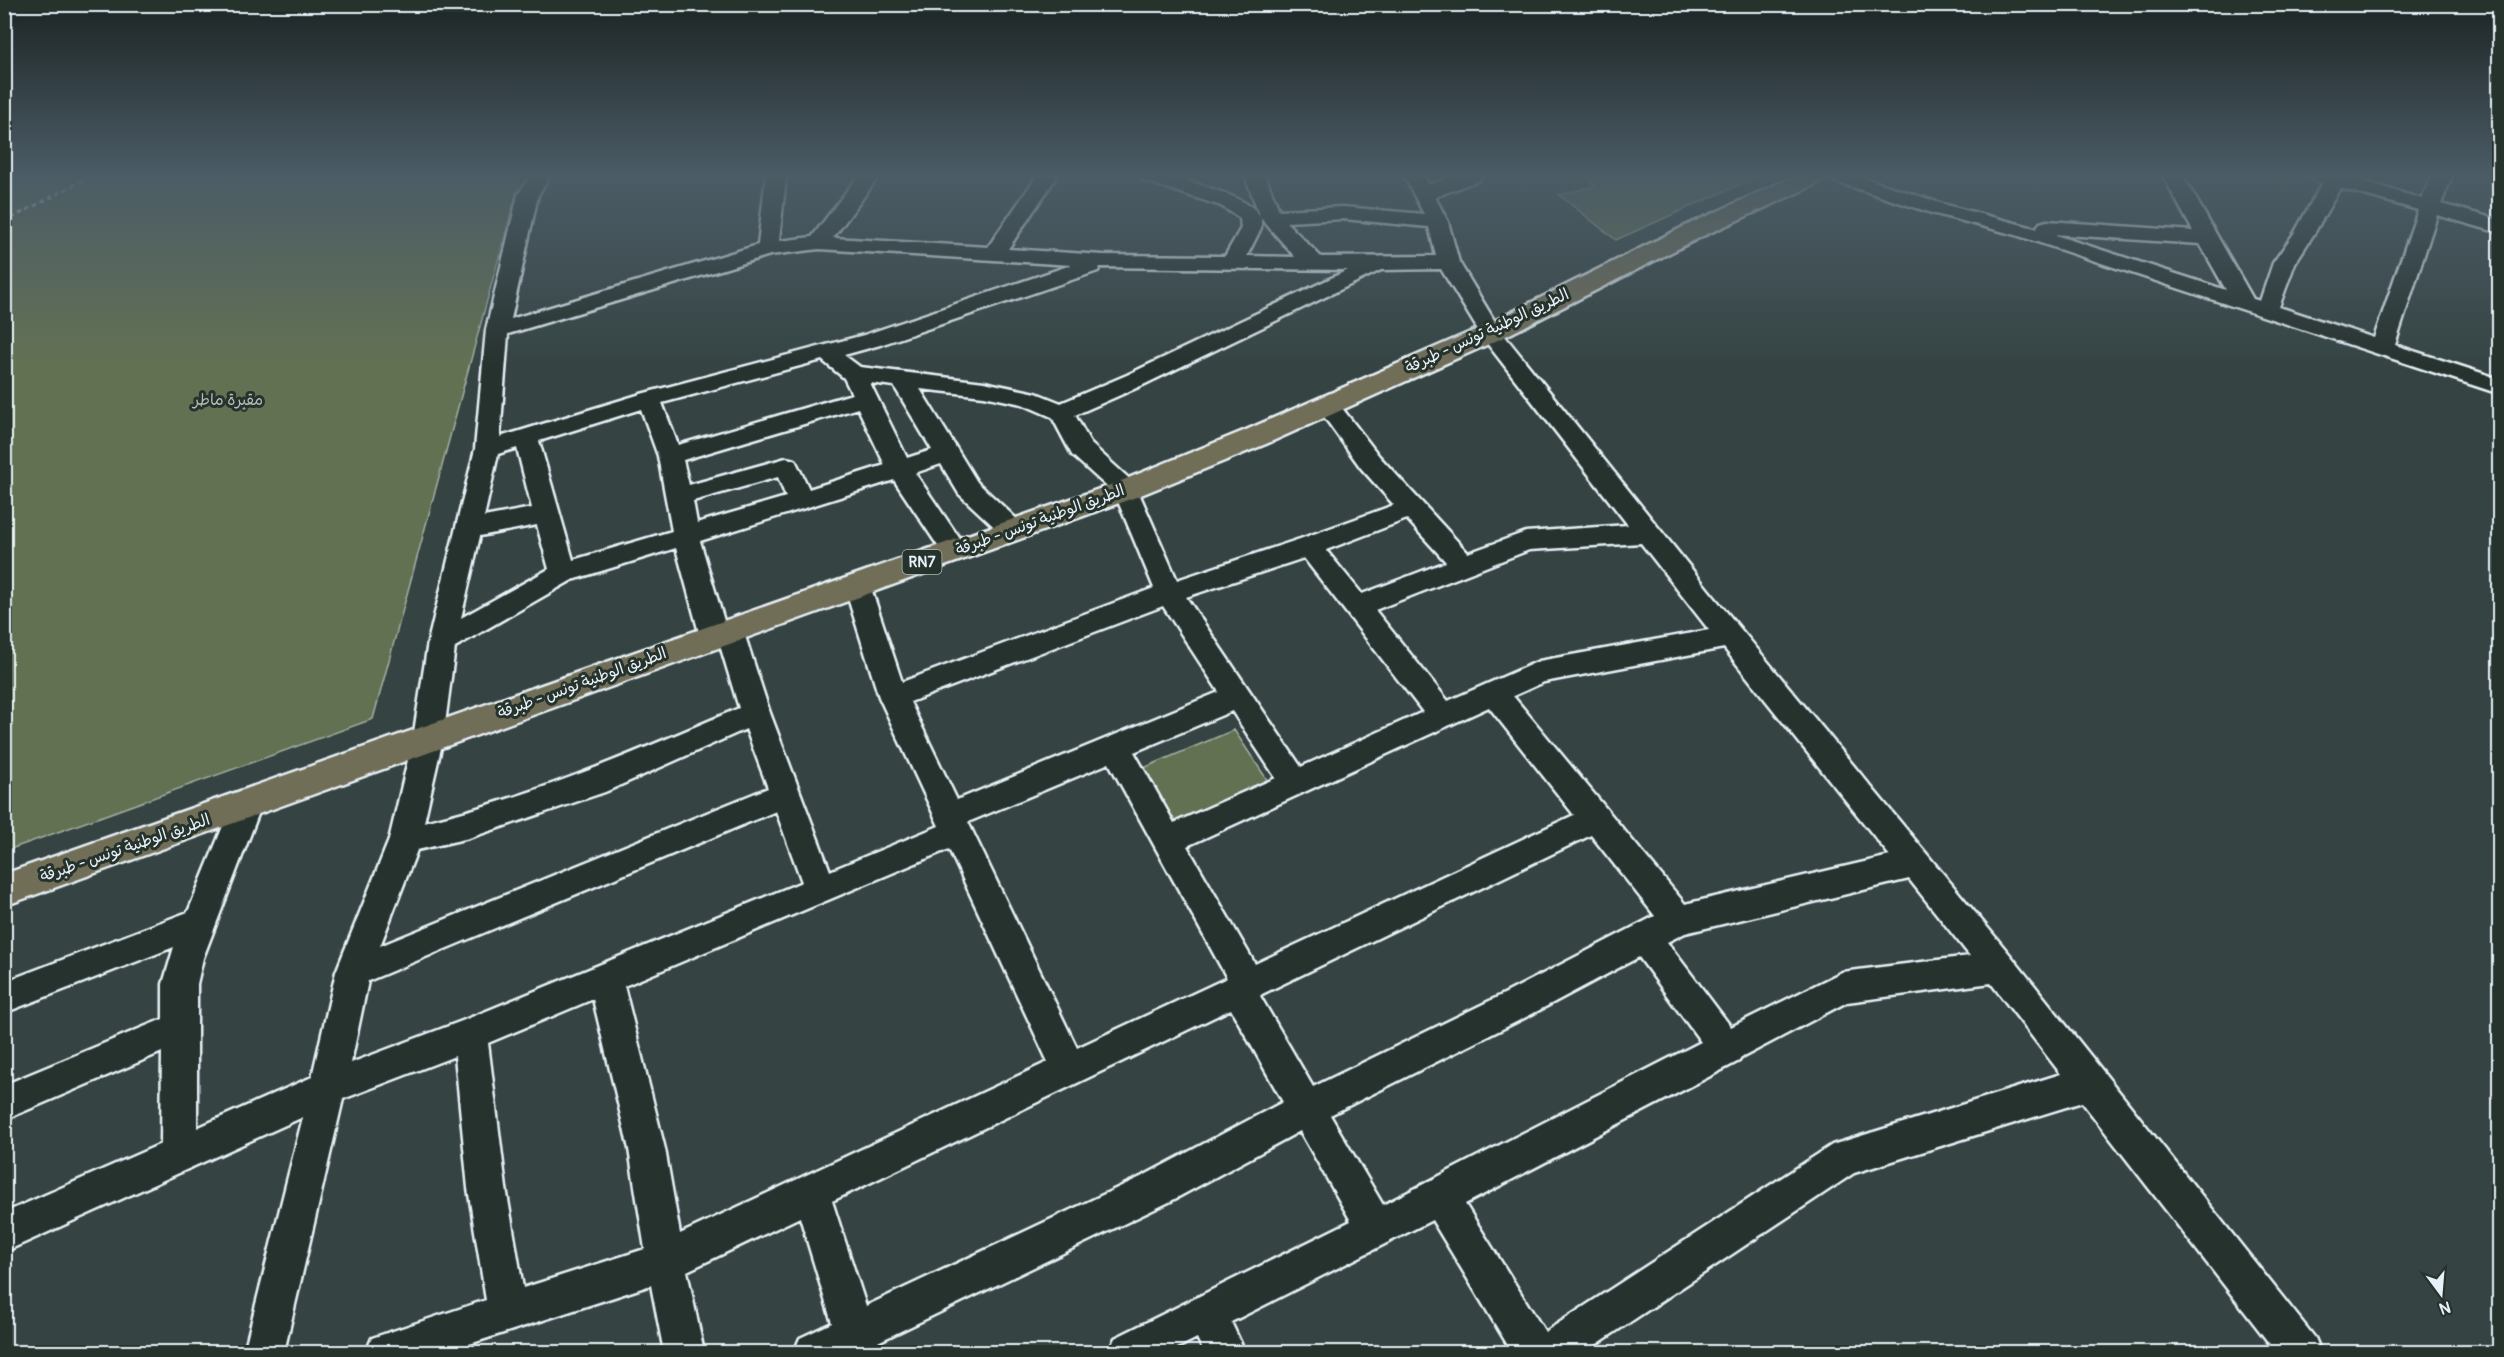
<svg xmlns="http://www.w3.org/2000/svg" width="2504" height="1357" viewBox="0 0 2504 1357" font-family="Pangolin,'Playpen Sans Arabic',sans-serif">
	<rect width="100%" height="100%" fill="#354443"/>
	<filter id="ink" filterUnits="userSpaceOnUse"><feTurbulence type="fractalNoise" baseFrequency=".0167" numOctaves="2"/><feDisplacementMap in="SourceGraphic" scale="12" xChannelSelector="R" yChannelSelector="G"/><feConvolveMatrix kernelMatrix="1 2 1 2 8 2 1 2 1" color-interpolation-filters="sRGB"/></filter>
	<g filter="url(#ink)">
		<!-- green -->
		<path fill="#647152" stroke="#a6b1a5" stroke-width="1.5" d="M5,176h516l-148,543 -368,132z
			M1585,176h174l-143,64 -57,-45 36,-9z
			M1234,730l44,66 -103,46 -41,-70z"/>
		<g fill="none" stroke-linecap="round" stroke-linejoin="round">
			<!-- street casing -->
			<g stroke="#e8f1f8" stroke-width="5">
				<path id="street" d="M530,176h20l-12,19 -27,124 247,-74 8,-69h20l-7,65 33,-4 46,-61h21l-46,62 155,9 49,-71h20l-49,73 95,6 122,1 16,-28 -1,-10 -19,-12 -79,-26 -3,-4c11,0 23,-1 33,1 20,5 79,21 88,39l-15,-40h20l14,34 64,-3 81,7 -20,-38h20l5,9 24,-9h29l-3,4 -44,17 13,25 11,40 41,68 210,262 301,364 304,382 6,14h-45l-194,-250 -228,71 -269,179h-73l-80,-132 -201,102 14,30h-41l-7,-14 -28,14h-60l6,-14 236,-117 -51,-90 -131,71 -312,150h-63l6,-14 32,-15 -32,-106 -113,54 17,81h-40l-13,-67 -206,67h-79l6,-14 114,-38 -18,-112 -13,-132 -112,43 -59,253h-40l59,-235 -299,135v-39l157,-69 1,-92 -158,68v-35l159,-66v-35l11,-37 -170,66v-31l184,-70 44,-108 4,-9 11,-4 11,4 4,9 -59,154 -6,26v144l115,-51 24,-105 53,-132 24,-101 15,-97 47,-193 11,-119 32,-135zM1261,218l34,39 -48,-1 14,-28zM1343,219l86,8 7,29 -115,1 -35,-35zM819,249l252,16 -207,70 -223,59 -141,43 8,-103 262,-79zM1100,267l248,3 -221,105 -66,28 -25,-10 -52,-11 -124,-15 -16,-12 36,-10 218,-74zM1441,269l42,69 145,187 -102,7 -58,21 -89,-97 -44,-57 -8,-3 -8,3 -4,5 46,64 33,37 -94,34 -123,41 -42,-96 -44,-40 -16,-29 68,-30 238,-115zM822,360l22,18 8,16 -174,51 -16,-42zM870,383l24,3 38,64 -25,8zM920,389l64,7 38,8 30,13 20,38 43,39 39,94 -252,94 -32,-97 -3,-7 -10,-3 -10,3 -3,7 35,112 60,129 -109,45 -60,-158 -27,-83 -4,-7 -10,-3 -5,1 -24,-80 194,-61 52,78 9,2 9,-2 4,-7 -53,-78 26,-9 18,30 45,42 9,3 9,-3 4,-6 -4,-6 -45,-42zM858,408l27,57 -76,24 -14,-29 -9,-2 -97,27 -6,-25zM641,409l17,47 14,75 -99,29 -34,-119zM517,448l15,60 -48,9 14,-63zM778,477l8,20 -89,26 -4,-22zM1407,519l39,43 -84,32 -36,-44zM537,525l12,44 -88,49 19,-82zM1641,543l68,87 -170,31 -91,40 -73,-91 154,-60zM676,548l24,88 4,7 10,3 6,-1 19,63c-103,44 -205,89 -315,114l19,-83 12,-92 117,-67zM1304,558l119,154 -122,55 -115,-170zM1163,606l56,86 -262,108 -47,-98zM1724,648l166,208 -205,48 -172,-208 31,-14zM1489,707l85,108 -319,149 -68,-118zM1232,711l44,67 -102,45 -40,-71zM746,729l22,59 -388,158 37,-96 52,-12 136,-46zM1109,763l118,215 -150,70 -109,-226zM776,811l26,71 -340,139 -111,42 17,-82zM1591,835l64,81 -149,77 -193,94 -53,-91 2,-2zM949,849l99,213 -368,172 -15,-85 -41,-163zM1909,879l61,77 -128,16 -111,55 -64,-85 18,-9zM1639,957l62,85 -318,163 -53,-90 200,-100zM1991,983l70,91 -229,71 -287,187 -80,-128 274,-143 2,-3 106,-56zM593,999l36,150 16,100 -122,39 -17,-100 -18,-145zM1231,1009l52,93 -140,74 -277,130 -34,-105z
					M1828,176h31l87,29 92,24 -1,-2 3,-4 7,-2 146,10 -30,-55h20l70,123 7,2 13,-38 22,-31 27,-49 -8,-3 -3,-4h35l76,23 10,-23h20l-11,28 59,16v13l-63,-18 -42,130 105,34v15l-484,-159 -84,-22 -101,-33zM2340,188l78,22 -44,128 -95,-31 16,-44 20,-31zM2052,234l148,10 26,46z"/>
			</g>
			<!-- primary casing -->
			<g stroke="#e8f1f8" stroke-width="5">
				<path id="primary" d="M1795,176h31l-3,5 -120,55 -203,103 -234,105 -130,53 -1132,409v-32l1112,-391 130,-53 236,-103 203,-101z"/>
			</g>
			<!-- path -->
			<path stroke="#e8f1f8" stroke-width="3" stroke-dasharray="4.5 4" stroke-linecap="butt" d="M4,222l87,-46"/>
			<!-- street -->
			<use href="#street" fill="#26332d" fill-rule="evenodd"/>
			<!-- primary -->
			<use href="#primary" fill="#716e59" fill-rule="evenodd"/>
		</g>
	</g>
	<!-- sky -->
	<linearGradient id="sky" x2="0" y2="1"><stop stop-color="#1d2525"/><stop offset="0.48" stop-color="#4b5c66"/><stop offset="1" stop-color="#4b5c66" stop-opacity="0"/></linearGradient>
	<rect width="2504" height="366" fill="url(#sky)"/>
	<g text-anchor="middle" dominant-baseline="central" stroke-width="6" stroke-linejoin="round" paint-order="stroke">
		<!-- shield labels -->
		<rect fill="#26332d" stroke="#aeb8bb" stroke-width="1.5" x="902.5" y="550" width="39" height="24" rx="4.5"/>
		<g font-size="15" font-weight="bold" fill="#e8f1f8">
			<text x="922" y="562">RN7</text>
		</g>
		<!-- street labels -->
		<g font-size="16" fill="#e8f1f8" stroke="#26332d">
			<text transform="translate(1487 331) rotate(-25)">الطريق الوطنية تونس - طبرقة</text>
			<text transform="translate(1040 520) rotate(-20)">الطريق الوطنية تونس - طبرقة</text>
			<text transform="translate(582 683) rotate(-20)">الطريق الوطنية تونس - طبرقة</text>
			<text transform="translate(125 848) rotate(-19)">الطريق الوطنية تونس - طبرقة</text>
		</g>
		<!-- park labels -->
		<g font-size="16" fill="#b3beb6" stroke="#26332d">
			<text x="228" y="400">مقبرة ماطر</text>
		</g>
	</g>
	<!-- margin -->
	<rect width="2504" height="1357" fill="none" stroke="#26332d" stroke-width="24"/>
	<rect x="12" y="12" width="2480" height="1333" fill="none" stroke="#e8f1f8" stroke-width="2" filter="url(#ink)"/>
	<!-- north arrow -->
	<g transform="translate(2441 1294) rotate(164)" stroke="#26332d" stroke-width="4.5" paint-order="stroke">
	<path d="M0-4.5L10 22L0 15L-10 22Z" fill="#e8f1f8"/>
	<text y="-9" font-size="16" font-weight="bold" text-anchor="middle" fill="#e8f1f8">N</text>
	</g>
</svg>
